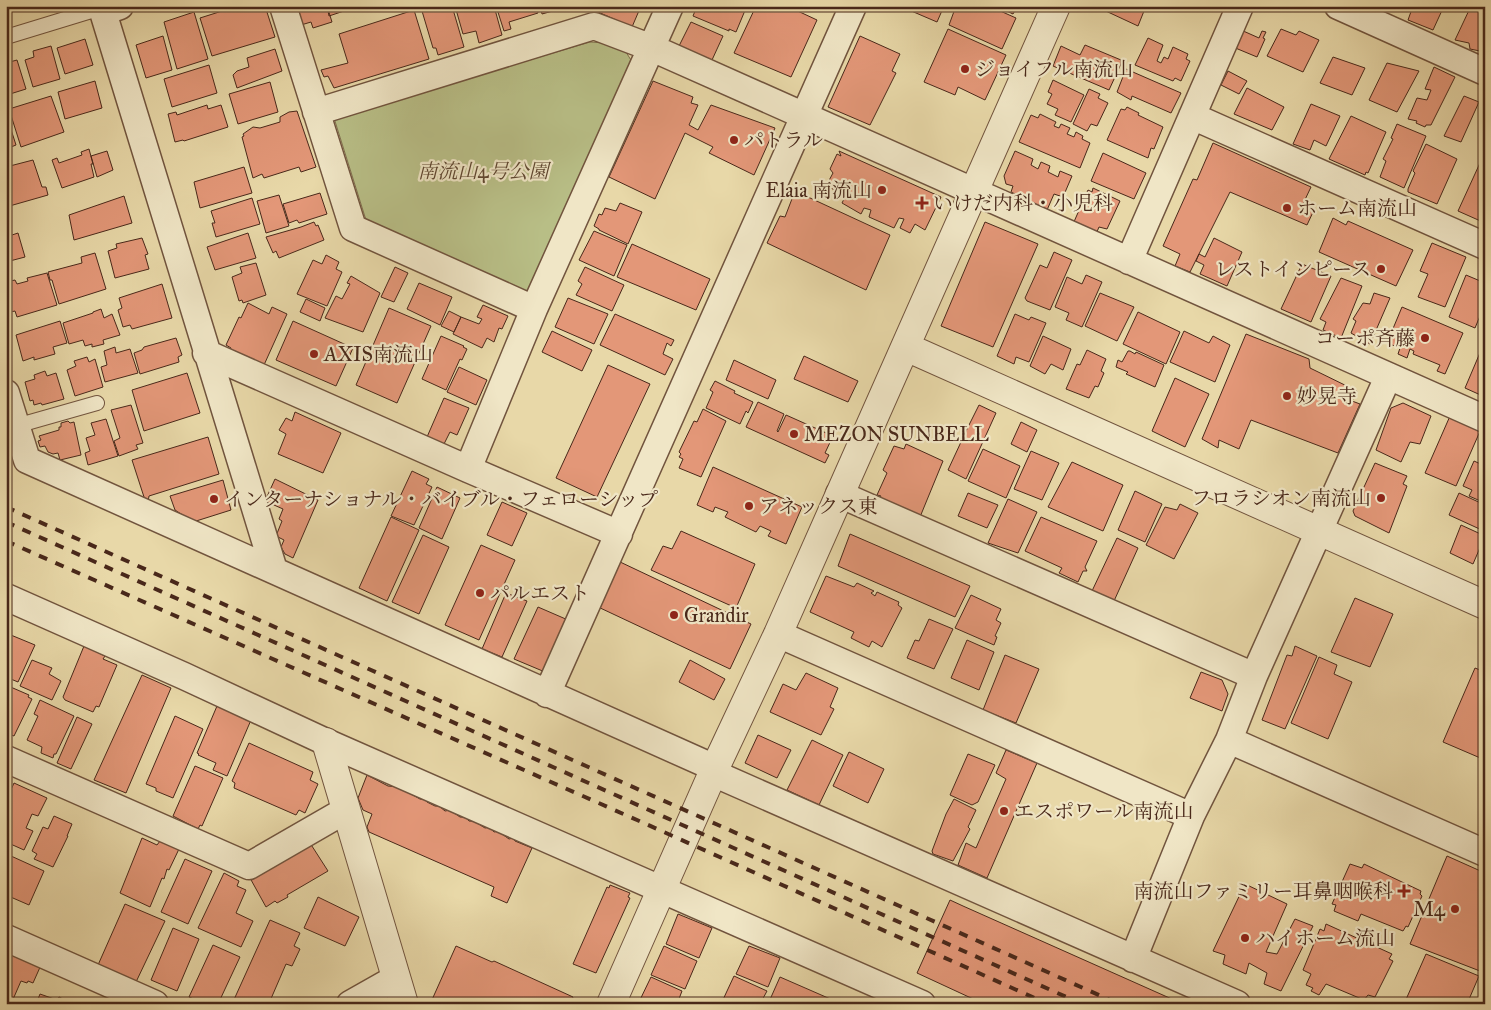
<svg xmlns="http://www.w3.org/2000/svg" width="1491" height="1010" viewBox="0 0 1491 1010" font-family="'IM FELL Great Primer','Noto Serif JP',serif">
	<rect width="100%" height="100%" fill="#e8d8a8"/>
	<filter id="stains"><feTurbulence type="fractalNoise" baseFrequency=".004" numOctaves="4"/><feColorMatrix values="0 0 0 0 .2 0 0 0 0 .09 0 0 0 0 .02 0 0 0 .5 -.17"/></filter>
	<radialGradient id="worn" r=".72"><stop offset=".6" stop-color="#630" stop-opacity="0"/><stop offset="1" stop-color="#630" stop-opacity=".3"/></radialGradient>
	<!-- green -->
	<path fill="#b8be86" stroke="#807350" d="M590,42l31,2 13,21 -104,228 -164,-73 -32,-102z"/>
	<!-- building -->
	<path fill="#e39778" stroke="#49281a" d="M238,6h27l10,31 -63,19 -12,-38z
		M296,6h31l5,16 -19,6 -2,-6 -10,3z
		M327,6h32l-30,10z
		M435,6h17l12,41 -26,8 -2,-7h-3l-11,-37z
		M455,6h39l8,29 -23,8 -3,-12 -13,3z
		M496,6h40l2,7 -29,9 2,7 -7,2z
		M540,6h26l1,1 -25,7z
		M601,6h40l-9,21 -34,-15z
		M697,6h43l6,2 -10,24 -7,-3v2l-36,-15z
		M756,6h31l30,14 -26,57 -57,-24z
		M911,6h33l-7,16 -28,-12z
		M956,6h33l27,12 -14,31 -53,-24z
		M996,6h28l-1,3 -6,-2 -4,7z
		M1095,6h51l-8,20z
		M1413,6h31l-11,24 -25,-10z
		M1471,6h14v35l-5,10 -10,-2 -1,-6 -14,-3z
		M414,10l15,49 -95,29 -6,-12 -4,1 -3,-7 27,-7 -9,-29z
		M194,12l14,47 -31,10 -13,-47z
		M691,22l32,14 -11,24 -33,-14z
		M948,29l58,26 -21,45 -27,-13 -3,8 -31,-13z
		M1281,29l15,6 3,-4 20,9 -16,32 -36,-16z
		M1241,30l18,8 3,-7 4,1 -3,6 2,1 -8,18 -24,-10z
		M163,36l9,34 -26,8 -10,-33z
		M860,36l40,18 -8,17 4,2 -26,52 -42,-18z
		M1148,38l15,7 -6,16 4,2 3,-6 4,2 5,-12 15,7 -2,5 4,2 -9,20 -6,-3 -2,3 -38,-16z
		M85,39l8,26 -28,9 -8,-26z
		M1085,45l36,15v4l-12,26 -56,-24 8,-20 19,9z
		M51,46l9,33 -27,8 -8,-27 9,-3 -1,-6z
		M275,49l7,22 -45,17 -4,-13 4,-4 12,-4 -2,-9z
		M1333,57l32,11 -13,27 -32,-12z
		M17,60l9,29 -16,5 -1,-3 -3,1v-29z
		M1387,63l32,8 -22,41 -28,-12z
		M209,65l8,28 -45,14 -8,-28z
		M1434,67l21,10 -24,48h-5l-1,2 -9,-4 1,-2 -9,-2 9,-21 10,2 4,-10 -6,-1z
		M1126,69l55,24 -10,20 -39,-17 -1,4 -14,-8z
		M1228,71l19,10 -8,13 -18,-9z
		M1053,80l31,15 -13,27 -16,-7 3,-6 -11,-5 5,-10 -4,-2z
		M95,81l7,27 -37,11 -7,-27z
		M653,81l40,16 -2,6 7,2 -9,20 9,5 13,-25 64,23 -21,47 -45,-22 4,-6 -28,-14 -30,66 -46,-22z
		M270,82l8,30 -40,12 -9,-30z
		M1247,88l37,19 -12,23 -38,-16z
		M1089,89l11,5 -2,4 10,5 -11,23 -6,-2 -4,7 -14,-7z
		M51,96l13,36 -43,15 -12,-38z
		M1464,96l15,6 -18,40 -17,-6z
		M1311,104l29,12 -14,30 -12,-6 -4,10 -17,-6z
		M207,105l1,4 13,-4 7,22 -44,14 -1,-1 -8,2 -7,-28 8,-2 1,3z
		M1127,107l12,6 -1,2 25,12 -9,22 -3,-1 -3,10 -41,-18 14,-31 4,1z
		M297,111l19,56 -15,5 -2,-5 -35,11 -2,-4 -9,4 -11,-41 2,-1 -1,-2 10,-7 7,1 20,-6v-5l9,-5z
		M6,114l10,31 -10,4z
		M1040,114l16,8 -2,4 5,2 2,-4 9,4 -3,6 7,3 2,-5 7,4 -1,3 8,4 -10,25 -61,-26 12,-27 7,3z
		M1351,116l35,16 -18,41 -2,-1 -1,3 -36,-16z
		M1397,124l29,12 -22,52 -24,-11 6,-16 -3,-2 10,-20 -2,-1z
		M1213,143l98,44 -9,19 12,4 -7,15 -77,-33 -40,80 -15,-6 5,-12 -17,-8 30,-67 4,1z
		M1426,144l31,15 -20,45 -29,-12v-3l7,-16 -2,-2z
		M89,149l4,15h-2l3,13 -32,11 -10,-28 5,-2 2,5 23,-8 -1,-3z
		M107,151l6,19 -16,7 -6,-21z
		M839,151l102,46 -16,33 -10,-6 -5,9 -10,-5 4,-9 -5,-1 -5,10 -25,-11 2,-7 -7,-2 -3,6 -19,-11 4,-8 -20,-9 7,-13 -3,-4 7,-15 4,2z
		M1015,151l18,8 -2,6 7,4 3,-7 9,4 -2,6 10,5 2,-6 12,5 -9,21 -9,-3 -7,16 -36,-18 2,-6 -7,-2 -2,-8z
		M1485,152v71l-27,-12z
		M1103,153l43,20 -12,26 -43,-18z
		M33,160l9,27h4l2,8 -42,12v-40z
		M244,167l8,26 -52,15 -6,-26z
		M1093,188l27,13 -13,28 -8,-2 -3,7 -23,-10 15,-34 4,2z
		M795,191l95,44 -24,55 -99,-47 13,-27 5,1z
		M320,193l7,21 -28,9 -2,-3 -8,3 -6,-19z
		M279,195l10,31 -23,7 -9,-32z
		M124,196l8,27 -58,17 -5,-25z
		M252,198l8,26 -44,13 -4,-14h3l-4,-12z
		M620,203l22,9 -14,32 -29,-14v-1l-5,-3 5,-12 3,1 3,-7 11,3z
		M1333,218l13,7 2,-4 65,29 -17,36 -77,-34z
		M314,222l2,4 2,-1 6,15 -45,18 -3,-7 -3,2 -7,-16 35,-10z
		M985,222l53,22 -45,103 -52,-21z
		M594,231l33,14 -13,31 -35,-16z
		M18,233l7,24 -19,5v-25z
		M248,233l8,25 -41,12 -8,-23z
		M142,238l6,16 -3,1 4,14 -34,9 -7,-27 9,-3 -1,-4z
		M1214,238l28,14 -15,34 -27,-12 4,-9 -8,-4 3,-7 6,3z
		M1432,243l34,14 -21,50 -27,-10 10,-23 -8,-3z
		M632,244l78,35 -14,31 -79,-33z
		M1054,252l18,8 -22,50 -23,-9 -2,-3 15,-33 7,3z
		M95,253l11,36 -47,15 -7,-24h-2l-2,-8 34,-9 -1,-6z
		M326,255l13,7 -3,7 6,3 -15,34 -30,-12 16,-34 9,4z
		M256,263l10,32 -23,8 -1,-3 -3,1 -7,-24 10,-4 -2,-6z
		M1302,264l29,12 -20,46 -30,-13z
		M395,267l13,6 -14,29 -13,-5z
		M585,267l39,18 -12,26 -36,-16 6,-11 -4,-3z
		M47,273l10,32 -40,12 -2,-6 -9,2v-31l9,-2 2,4 11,-3 -1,-3z
		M1086,275l16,7 -20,45 -16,-7 3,-7 -14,-6 12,-30 15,7z
		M1466,275l19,8v21l-10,24 -26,-11z
		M351,276l29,17 -17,39 -38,-14 11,-22 6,3 8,-15 -3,-1z
		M1341,278l21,8 -21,52 -18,-8 3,-8 -6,-3z
		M419,283l33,14 -12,28 -33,-16z
		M162,284l10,34 -40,11 -2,-4 -7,2 -5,-17 4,-2 -3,-10z
		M1100,293l34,14 -17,34 -32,-15z
		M1374,293l16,5 -20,46 -19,-11 5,-12 -3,-2 10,-16 7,1z
		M568,298l40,16 -14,30 -39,-17z
		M306,299l19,9 -5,13 -20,-9z
		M248,303l21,11 3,-7 15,7 -23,51 -34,-15 1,-2 -5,-3 13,-28 2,1z
		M483,305l25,11 -6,13 -3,-1 -5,14 -7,-4 -5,10 -29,-14 8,-17 18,7 3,-5 -5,-2z
		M1402,307l61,26 -18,41 -8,-3 3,-6 -27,-11 1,-3 -4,-2 -3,9 -9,-4 2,-6 -13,-5z
		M389,308l42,18 -34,77 -41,-18z
		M101,309l3,9 8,-4 8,21 -17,5 1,4 -12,3v-3l-7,2 -2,-6 -14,4 -6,-21 30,-10v-1z
		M449,311l12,6 -7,15 -13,-6z
		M1138,312l42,20 -14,32 -43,-20z
		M615,314l59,26 -3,6 -4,-3 -4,11 10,5 -8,16 -65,-30z
		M1015,314l14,6 2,-3 15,6 -17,39 -13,-5 -2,7 -17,-8z
		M60,321l7,22 -14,4 2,7 -21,6v-3l-11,4 -7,-26z
		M293,321l60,27 -17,38 -60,-26z
		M552,331l40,19 -10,21 -40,-19z
		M1184,331l25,12 4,-7 17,9 -15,37 -45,-20z
		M1246,334l63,25 1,9 47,23 -5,10 8,3 -22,49 -87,-33 -12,29 -20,-9 -1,8 -16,-9z
		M441,336l23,10 -1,1 4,2 -5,11 -2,-1 -14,31 -24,-11z
		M1043,336l28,13 -8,21 -12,-6 -6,10 -15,-8z
		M176,338l6,17 -4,2 1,5 -39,12 -6,-21 8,-3 2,-3z
		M1485,341v56l-20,-9z
		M115,347l1,6 14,-4 8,24 -33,9 -4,-15 6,-2 -3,-14z
		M1087,350l19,9 -5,12 3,2 -6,14 -3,-1 -6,12 -23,-9 11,-25 3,1z
		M1128,351h2l5,3 1,-2 28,13 -9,22 -29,-13 2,-2 -12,-5 2,-7 4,2z
		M804,356l54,25 -10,21 -54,-23z
		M87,357l2,5 6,-3 8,28 -28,9 -8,-26 9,-4 -2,-5z
		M734,360l42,20 -8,19 -42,-19z
		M608,365l42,19 -53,113 -41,-19z
		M459,367l28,13 -11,25 -29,-13z
		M45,371l2,5 9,-3 8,26 -22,6 -1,-2 -7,2 -1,-5 -3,1 -5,-19 10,-3 -1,-4z
		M187,373l13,40 -56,18 -12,-41z
		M1175,378l34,16 -24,53 -33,-16z
		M715,381l20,10 -1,2 19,9 -5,11 -2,-2 -6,13 -34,-16 7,-16 -3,-2z
		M444,398l25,10 -12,27 -7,-3 -6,12 -17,-7z
		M758,402l26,12 -7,17 1,1 8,-17 47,21 -8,17 4,2 -4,8 -79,-36z
		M1403,403l28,13 -11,28 -10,-2 -9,20 -25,-12 15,-42z
		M131,405l12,38 -7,2 2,4 -19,7 -5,-15 6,-3 -9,-28z
		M979,405l17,8 -30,66 -18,-9 13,-28 -3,-2 4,-7 2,2z
		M703,409l23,12 -25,56 -22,-9 4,-9 -4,-2 2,-3 -2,-2 15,-31 3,1z
		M295,412l46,21 -18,40 -45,-19 8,-20 -7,-4 7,-12 6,3z
		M1450,416l31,13 -25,57 -31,-13z
		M106,419l12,37 -30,9 -3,-12 5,-2 -4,-13 9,-3 -4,-12z
		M68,421l2,2 4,-1 7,33 -21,5 -2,-7 -5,1 -5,-2 -3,-6 -5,1 -2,-6 3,-1 -2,-4 20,-6v-3h2v-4z
		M1021,422l16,8 -10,22 -16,-8z
		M208,437l11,37 -70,22 -1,6 -5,-3 1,-2 -12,-37z
		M906,444l37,17 -23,56 -41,-18 2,-3 -4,-1 10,-22 -4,-3 11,-24 10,3z
		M983,449l37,17 -14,32 -38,-17z
		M1031,451l28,12 -17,37 -28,-11z
		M1474,461l11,5v37l-16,-7 3,-6 -9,-4z
		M1072,462l51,23 -20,46 -55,-24z
		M1375,463l32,13 -4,8 4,2 -18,47 -34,-17 -2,-5z
		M713,467l89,40 -16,37 -18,-8 3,-5 -11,-5 -4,6 -31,-15 3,-5 -13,-5 -2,5 -16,-7z
		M412,471l17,8 -3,5 6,3 -18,38 -23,-9z
		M275,479l43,21 -25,58 -8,-4 -4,-7 3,-7 -8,-4 6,-15 -3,-2 4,-10 -18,-8z
		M223,480l8,30 -38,12 -18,-12 -5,-14z
		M437,487l23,11 -18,41 -23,-11z
		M1135,491l27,13 -17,38 -27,-12z
		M968,493l30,12 -11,23 -29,-12z
		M1459,493l26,12 -1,26 -35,-16z
		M1008,499l29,13 -19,41 -30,-10z
		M502,502l25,11 -15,33 -25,-11z
		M1180,504l18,9 -24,46 -28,-14 19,-38 12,3z
		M391,517l28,13 -32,71 -28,-13z
		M1041,517l56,24 -12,26 2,4h-4l-5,11 -19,-9 3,-5 -37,-17z
		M1461,525l24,11 -12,28 -23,-11z
		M681,531l74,33 -19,44 -85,-38 12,-24 9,3z
		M850,534l120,52 -15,31 -117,-51z
		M423,535l26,12 -30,67 -27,-12z
		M1117,538l21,10 -24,53 -22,-10z
		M481,545l34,15 -36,80 -34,-15z
		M618,561l133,63 -21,45 -134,-63z
		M826,576l28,11 3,-4 17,8 -3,2 4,3 2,-4 22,10 -1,3 4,3 -20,39 -10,-6 -3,6 -18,-9 3,-6 -44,-20z
		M506,593l21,8 -25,56 -20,-8z
		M971,595l30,14 -5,11 5,3 -6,13 2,1 -3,8 -39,-17z
		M1355,598l38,16 -23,53 -39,-15z
		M538,607l30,13 -23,52 -31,-13z
		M929,619l24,10 -19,40 -27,-11 8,-18 4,1z
		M6,633l29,12 -17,37 -12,-5z
		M967,640l27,12 -15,38 -28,-12z
		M84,646l21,10 -2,3 14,6 -18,42 -3,-1 -3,6 -28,-12 -2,-3z
		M1295,646l22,10 -32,73 -23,-9 25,-65 5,1z
		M1005,655l34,14 -23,54 -33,-13z
		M1319,657l18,8 -3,9 18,8 -24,57 -37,-16z
		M32,660l20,8 -3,6 12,7 -9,19 -32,-14z
		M690,660l35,19 -11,21 -35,-18z
		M1475,668l10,4v88l-42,-18z
		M1201,672l21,8 6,14 -6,17 -32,-13z
		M806,673l32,15 -8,19 4,2 -13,26 -51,-23 13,-28 13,6z
		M142,675l29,13 -45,105 -32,-13z
		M6,685l23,10 -1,2 4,2 -18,37 -8,-3z
		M40,700l34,16 -18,38h-2l-1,4 -12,-5 1,-6 -15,-7 11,-24 -4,-2z
		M217,706l34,14 -24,56 -14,-6 3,-7 -18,-8 1,-1 -2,-1z
		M175,716l28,13 -30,69 -17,-7v-3l-10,-4z
		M77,717l15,7 -21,45 -14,-6z
		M758,735l33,15 -14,28 -32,-15z
		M812,740l31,15 -24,50 -32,-15z
		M249,743l64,29 -3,8 8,4 -13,29 -6,-3 -3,5 -62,-27 1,-5 -3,-2z
		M1006,750l31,13 -50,115 -29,-13 8,-22 10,5 30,-69 -10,-6z
		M849,752l35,17 -16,34 -35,-17z
		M968,754l27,11 -17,37 -6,3 -22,-10z
		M195,766l28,12 -21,48 -2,-1 -2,4 -25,-13z
		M367,775l21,11 11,1 21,12h4l3,3 8,4h4l6,5 5,-1 10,7h5l4,4h5l11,7 4,-1 5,5 4,-1 11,8 4,-1 2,3 17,7 -25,55 -16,-7 3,-9 -125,-55 -2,-5 5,-13 -9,-4 -5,-12z
		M14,783l33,15 -9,18 -6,-2 -6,14 7,3 -9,19 -18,-8v-41z
		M954,799l22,11 -8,17 2,2 -17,32 -20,-7 -1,-3 14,-37z
		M54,816l18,8 -5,12h1l-15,31 -19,-8 3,-5 -5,-3 11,-24 5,2z
		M142,838l15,7 3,-4 19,8 -10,21 -2,-1 -3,10 -2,-1 -12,29 -30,-14z
		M310,843l18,28 -41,24 1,2 -11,6 -2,-2 -9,6 -16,-29z
		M11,856l33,15 -15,34 -23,-10v-38l2,1z
		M1447,856l38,17v88l-5,10 -70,-27z
		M185,859l27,12 -24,53 -27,-12z
		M1350,864l12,4 2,-4 57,27 -1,3 2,2 -14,31 -2,-1 -3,5 -42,-17 -3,7 -24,-10 2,-6 -4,-1z
		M224,873l15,8 -2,5 9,4 -10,23 17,8 -12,26 -43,-19z
		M1245,884l42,20 -21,48 11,2 18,-35 18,7 -32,65 -17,-7 3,-11 -18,-10 -3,11 -23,-10 2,-9 -12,-4z
		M610,885l20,8 -2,4 2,1 -34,75 -23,-9 34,-77 2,1z
		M318,897l41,20 -14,29 -41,-18z
		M950,900l13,6 220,98h-199l-67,-31z
		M125,904l40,17 -29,61 -38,-17z
		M678,914l34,14 -13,30 -33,-14z
		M270,920l30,13 -6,13 6,3 -8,17 -6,-2 -16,37 5,3h-43z
		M1326,924l66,30 -3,5 4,2 -18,36 -7,-2 -4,5 -38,-16 -7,11 -8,-4 2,-3 -7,-3 5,-11 -8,-4 17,-41 4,2z
		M173,928l26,11 -22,52 -26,-11z
		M213,945l27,12 -22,47h-13l-16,-7z
		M456,946l36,16 2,-1 79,36 -3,7h-134l-5,-2z
		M664,946l33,15 -12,28 -34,-14z
		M749,946l31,12 -12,29 -32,-13z
		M6,949l35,16 -8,18 -5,-2 -1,2 -6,-2 -10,23h-5z
		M1426,954l53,22 -12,28h-63z
		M734,976l33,15 -7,13h-39z
		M651,977l31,14 -5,13h-39z
		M780,977l55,24 -1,3h-66z
		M40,994l17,6 2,-3 6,3 -1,4h-28z"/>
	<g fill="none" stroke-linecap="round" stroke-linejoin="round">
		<!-- service casing -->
		<g stroke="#71543e" stroke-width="16">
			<path id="service" d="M6,37l95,-29 2,4
				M16,426l81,-23"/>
		</g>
		<!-- minor casing -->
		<g stroke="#71543e" stroke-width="29">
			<path id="minor" d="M120,6l-17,6 171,558
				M283,6l70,222 181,81
				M1338,6l147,66
				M316,112l278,-86 58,22 833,371
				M1192,116l293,130
				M1129,261l111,-255
				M206,353l262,116 151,65
				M6,393l21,67 688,308
				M468,469l66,-160 136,-303
				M839,494l415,182
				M6,597l178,79 142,66 596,262
				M778,634l413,182
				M547,694l306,-688
				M1229,740l256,113
				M6,759l243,107 97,-56
				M713,773l524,231
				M6,938l149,66
				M1133,959l58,-143 38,-76 25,-64 134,-299
				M350,1004l46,-26"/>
		</g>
		<!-- tertiary casing -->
		<g stroke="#71543e" stroke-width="30">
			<path id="tertiary" d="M906,347l579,258
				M326,742l78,262
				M611,1004l104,-236 63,-134 278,-628"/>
		</g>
		<!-- service -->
		<use href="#service" stroke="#f0e6c6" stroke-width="14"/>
		<!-- minor -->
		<use href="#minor" stroke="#f0e6c6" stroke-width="26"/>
		<!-- tertiary -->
		<use href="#tertiary" stroke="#f0e6c6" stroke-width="28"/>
		<!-- rail -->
		<path stroke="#49281a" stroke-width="4" stroke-dasharray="9 9" stroke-linecap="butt" d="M6,507l1113,497
			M6,522l1076,482
			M6,541l631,279 411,184"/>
	</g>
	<!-- markers -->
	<g fill="#8f2418" stroke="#f0e6c6" stroke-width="2">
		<circle cx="965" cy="69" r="5"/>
		<circle cx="734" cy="140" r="5"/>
		<circle cx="882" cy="190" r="5"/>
		<path d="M919.5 195.5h5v5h5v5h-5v5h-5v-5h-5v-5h5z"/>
		<circle cx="1287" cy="208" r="5"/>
		<circle cx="1381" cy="269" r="5"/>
		<circle cx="1425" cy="338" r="5"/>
		<circle cx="314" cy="354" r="5"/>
		<circle cx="1287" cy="396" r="5"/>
		<circle cx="794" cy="434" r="5"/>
		<circle cx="1381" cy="498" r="5"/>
		<circle cx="214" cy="499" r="5"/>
		<circle cx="749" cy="506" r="5"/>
		<circle cx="480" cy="593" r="5"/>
		<circle cx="674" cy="615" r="5"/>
		<circle cx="1004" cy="811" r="5"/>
		<path d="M1401.5 883.5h5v5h5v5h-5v5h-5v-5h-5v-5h5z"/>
		<circle cx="1455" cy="909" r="5"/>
		<circle cx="1245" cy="938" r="5"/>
	</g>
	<g text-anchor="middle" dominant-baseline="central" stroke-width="4.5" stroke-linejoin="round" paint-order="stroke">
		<!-- poi labels -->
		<g font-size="20" fill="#49281a" stroke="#f0e6c6" text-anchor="start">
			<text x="975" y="69">ジョイフル南流山</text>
			<text x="744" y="140">パトラル</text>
			<text x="872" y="190" text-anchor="end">Elaia 南流山</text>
			<text x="933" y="203">いけだ内科・小児科</text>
			<text x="1297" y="208">ホーム南流山</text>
			<text x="1371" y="269" text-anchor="end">レストインピース</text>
			<text x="1415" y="338" text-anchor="end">コーポ斉藤</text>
			<text x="324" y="354">AXIS南流山</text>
			<text x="1297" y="396">妙晃寺</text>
			<text x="804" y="434">MEZON SUNBELL</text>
			<text x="1371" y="498" text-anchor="end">フロラシオン南流山</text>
			<text x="224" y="499">インターナショナル・バイブル・フェローシップ</text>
			<text x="759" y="506">アネックス東</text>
			<text x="490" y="593">パルエスト</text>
			<text x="684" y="615">Grandir</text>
			<text x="1014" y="811">エスポワール南流山</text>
			<text x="1393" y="891" text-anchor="end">南流山ファミリー耳鼻咽喉科</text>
			<text x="1445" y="909" text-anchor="end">M4</text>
			<text x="1255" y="938">ハイホーム流山</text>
		</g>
		<!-- park labels -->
		<g font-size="20" font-style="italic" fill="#5f4630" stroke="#f0e6c6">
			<text x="483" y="171">南流山4号公園</text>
		</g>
	</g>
	<!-- margin -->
	<rect width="1491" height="1010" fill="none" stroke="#e8d8a8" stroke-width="25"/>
	<rect x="8" y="8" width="1476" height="995" fill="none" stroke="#49281a" stroke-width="2.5"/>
	<rect x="12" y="12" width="1466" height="985" fill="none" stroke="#49281a"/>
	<rect width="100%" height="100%" filter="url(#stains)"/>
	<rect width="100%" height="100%" fill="url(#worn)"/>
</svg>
